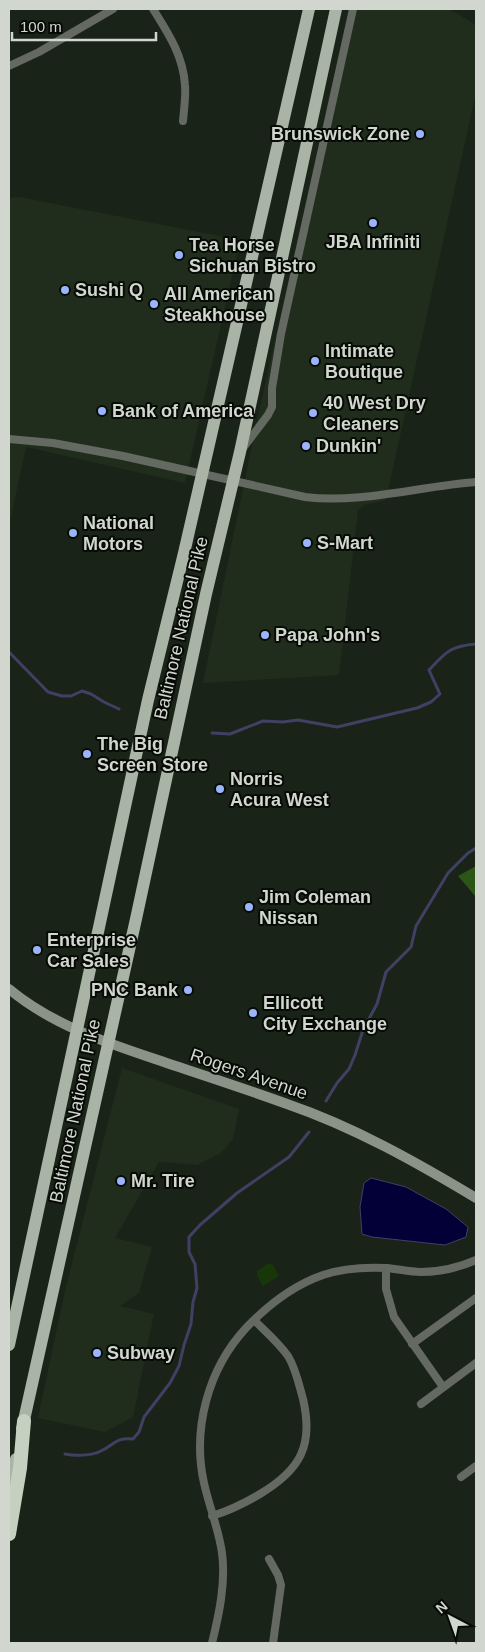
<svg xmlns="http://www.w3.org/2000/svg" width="485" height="1652" viewBox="0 0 485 1652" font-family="Arial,sans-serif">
	<rect width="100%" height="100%" fill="#1a2317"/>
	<!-- built -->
	<path fill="#212d1c" d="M349,9h100l27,16v67l-90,408 -22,5 -6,5 -19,165 -136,8 55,-267z
		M19,197l221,43 -55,243 -159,-36 -17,79v-328z
		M122,1068l117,41 -6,30 -12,14 -24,12 -38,-3 -44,76 37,9 -13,46 -19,13 34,8 -21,103 -28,15 -67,-14 26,-123z"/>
	<!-- green -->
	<path fill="#183709" d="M269,1263l4,2 6,11 -16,10 -6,-10v-5z"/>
	<!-- forest -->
	<path fill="#2b5616" d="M476,866v31l-18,-21z"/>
	<!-- water -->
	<path fill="#020036" stroke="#404064" d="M371,1178l35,9 40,22 22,18 -2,10 -21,8 -73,-8 -10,-3 -2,-27 4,-24z"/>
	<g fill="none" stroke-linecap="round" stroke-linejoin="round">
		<!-- stream -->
		<path stroke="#404064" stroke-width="3" d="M9,652l39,40 14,4h9l11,-5 9,3 13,8 15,7
			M212,733l18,1 33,-13 20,1 15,-2 39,7 80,-19 14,-6 9,-8 -11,-24c17,-18 21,-24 47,-26
			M326,1101l11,-18 12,-14 6,-14 8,-25 14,-26 9,-32 25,-25 5,-21 32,-53 20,-20 8,-5
			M65,1454c10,2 26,2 36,-3 13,-6 15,-14 32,-12l6,-7 5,-15 26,-34 9,-17 5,-21 7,-21 2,-22 4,-14 -2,-24 -6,-12v-15l11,-12 37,-32 52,-36 20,-25"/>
		<!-- minor -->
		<path stroke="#646962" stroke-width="8" d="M153,9c15,24 30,46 32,76 1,11 -1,24 -2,36
			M9,66l30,-14 74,-43
			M9,439l44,4 70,13 182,41c55,7 116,-11 171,-15
			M243,448l25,-33 4,-8v-19l9,-54 72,-325
			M386,1268v21l8,28 49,70
			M412,1344l64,-46
			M421,1404l55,-41
			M461,1477l15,-11
			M212,1516c19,-6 31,-12 48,-22 40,-24 54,-48 43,-95 -4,-14 -7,-30 -15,-43 -10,-14 -22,-24 -34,-36
			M269,1559l9,16 3,10 -8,58
			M212,1643c7,-28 14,-61 10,-90 -3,-23 -13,-47 -18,-70 -12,-54 4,-114 42,-155 21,-22 48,-43 77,-53 20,-7 44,-8 64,-7 11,1 23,4 34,4 20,0 37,-4 55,-12"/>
		<!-- secondary -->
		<path stroke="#8b9288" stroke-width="10" d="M9,989c42,35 95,53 146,70 44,15 88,29 132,45 67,23 129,58 189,94"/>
		<!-- primary -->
		<path stroke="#a9b3a6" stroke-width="12" d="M9,1345l139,-645 36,-147 125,-544
			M22,1429l114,-510 70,-325 34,-142 96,-443
			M9,1489l7,-30"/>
		<!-- motorway -->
		<path stroke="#c5d0c1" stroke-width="14" d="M9,1534l11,-66 4,-47"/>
	</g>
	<!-- markers -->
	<g fill="#9ab5fd" stroke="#070b06" stroke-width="2">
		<circle cx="420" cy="134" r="5"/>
		<circle cx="373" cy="223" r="5"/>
		<circle cx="179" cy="255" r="5"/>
		<circle cx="65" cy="290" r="5"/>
		<circle cx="154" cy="304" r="5"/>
		<circle cx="315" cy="361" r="5"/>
		<circle cx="102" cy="411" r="5"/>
		<circle cx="313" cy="413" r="5"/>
		<circle cx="306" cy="446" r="5"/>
		<circle cx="73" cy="533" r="5"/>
		<circle cx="307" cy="543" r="5"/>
		<circle cx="265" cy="635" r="5"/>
		<circle cx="87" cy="754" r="5"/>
		<circle cx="220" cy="789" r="5"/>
		<circle cx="249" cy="907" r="5"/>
		<circle cx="37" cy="950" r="5"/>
		<circle cx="188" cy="990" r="5"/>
		<circle cx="253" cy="1013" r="5"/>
		<circle cx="121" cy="1181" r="5"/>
		<circle cx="97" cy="1353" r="5"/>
	</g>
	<g text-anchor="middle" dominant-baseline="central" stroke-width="4" stroke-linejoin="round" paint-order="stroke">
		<!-- poi labels -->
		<g font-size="18" font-weight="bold" fill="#d1d6ce" stroke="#070b06" text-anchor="start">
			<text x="410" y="134" text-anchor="end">Brunswick Zone</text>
			<text x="373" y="242" text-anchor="middle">JBA Infiniti</text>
			<text x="189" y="245">Tea Horse<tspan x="189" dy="21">Sichuan Bistro</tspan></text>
			<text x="75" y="290">Sushi Q</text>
			<text x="164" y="294">All American<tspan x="164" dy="21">Steakhouse</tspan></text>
			<text x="325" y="351">Intimate<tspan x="325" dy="21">Boutique</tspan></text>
			<text x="323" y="403">40 West Dry<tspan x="323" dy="21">Cleaners</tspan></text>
			<text x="112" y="411">Bank of America</text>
			<text x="316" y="446">Dunkin'</text>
			<text x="83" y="523">National<tspan x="83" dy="21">Motors</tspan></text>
			<text x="317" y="543">S-Mart</text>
			<text x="275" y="635">Papa John's</text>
			<text x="97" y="744">The Big<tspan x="97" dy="21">Screen Store</tspan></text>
			<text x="230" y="779">Norris<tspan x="230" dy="21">Acura West</tspan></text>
			<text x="259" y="897">Jim Coleman<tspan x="259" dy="21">Nissan</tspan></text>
			<text x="47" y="940">Enterprise<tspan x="47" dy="21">Car Sales</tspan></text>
			<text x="178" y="990" text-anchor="end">PNC Bank</text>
			<text x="263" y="1003">Ellicott<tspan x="263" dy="21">City Exchange</tspan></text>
			<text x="131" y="1181">Mr. Tire</text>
			<text x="107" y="1353">Subway</text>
		</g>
		<!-- street labels -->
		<g font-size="18" fill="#d1d6ce" stroke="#070b06">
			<text transform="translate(181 628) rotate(-77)">Baltimore National Pike</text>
			<text transform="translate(249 1074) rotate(19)">Rogers Avenue</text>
			<text transform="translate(75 1111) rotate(-78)">Baltimore National Pike</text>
		</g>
	</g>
	<!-- border -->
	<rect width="485" height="1652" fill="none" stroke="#d1d6ce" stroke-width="20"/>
	<!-- north arrow -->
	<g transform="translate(450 1617) rotate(319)" stroke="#070b06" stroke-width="4" paint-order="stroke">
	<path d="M0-4L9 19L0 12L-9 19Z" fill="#d1d6ce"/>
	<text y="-8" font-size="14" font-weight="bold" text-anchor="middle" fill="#d1d6ce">N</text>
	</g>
	<!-- scale -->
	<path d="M12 32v8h144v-8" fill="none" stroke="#d1d6ce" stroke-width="2.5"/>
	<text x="20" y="32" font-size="15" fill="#d1d6ce" stroke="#070b06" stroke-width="4" paint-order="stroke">100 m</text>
</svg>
